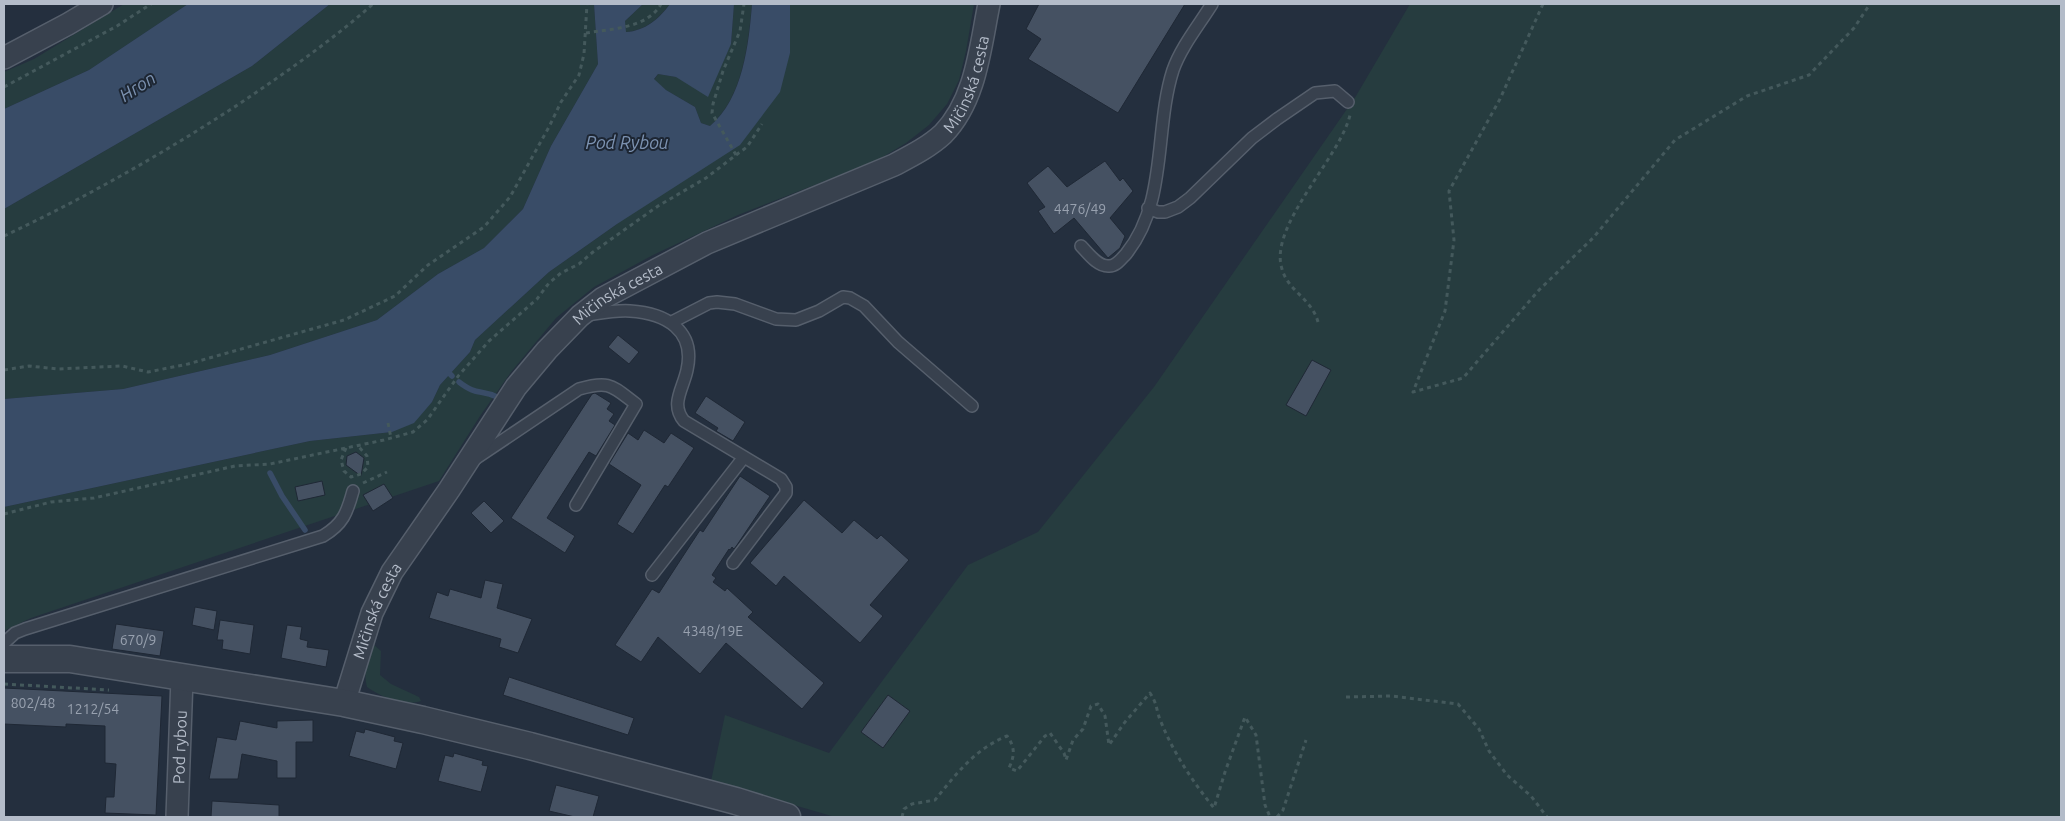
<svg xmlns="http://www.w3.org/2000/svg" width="2065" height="821" viewBox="0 0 2065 821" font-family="Ubuntu,sans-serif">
	<rect width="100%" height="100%" fill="#242f3e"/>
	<!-- green -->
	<path fill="#263c3f" d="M124,4h64l-99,66 -85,39v-37l30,-13z
		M330,4h264l4,60 -47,82 -28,63 -39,39 -46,26 -61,46 -107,35 -147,34 -119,10v-190l248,-143z
		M643,4h27c-12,15 -25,27 -45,28v-11z
		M734,4h18c-4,40 -9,94 -42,122l-9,-3 -6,-16 -29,-17 -12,-10 4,-6 18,3 55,-33z
		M790,4h184l-8,47 -7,29 -12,24 -18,21 -23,18 -30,18 -138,54 -85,40 -59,32 -38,31 -45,54 -31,44 -41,65 -408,137 -27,13v-124l306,-66 82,-9 40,-30 8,-17 30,-33 5,-12 74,-68 68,-48 173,-171z
		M1410,4h651v813h-1226l-124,-36 14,-66 104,38 139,-188 70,-33 116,-145 202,-291z
		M374,645l7,6 -1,24 11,9 28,13 2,4c-16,6 -40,-4 -54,-14 -4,-15 0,-27 7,-42z"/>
	<!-- water -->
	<path fill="#394c67" d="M188,4h142l-78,62 -248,143v-100l85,-39z
		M594,4h49l-18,17 1,11c19,-1 33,-13 44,-28h64l-3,40 -23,53 -32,-20 -18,-3 -4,5 12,11 29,17 6,16 9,3c33,-27 39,-83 42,-122h38v49l-10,39 -40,53 -123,79 -68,48 -74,68 -5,12 -30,33 -8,17 -18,21 -22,9 -82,9 -306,66v-108l119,-10 147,-34 107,-35 61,-46 46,-26 39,-39 28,-63 47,-82z"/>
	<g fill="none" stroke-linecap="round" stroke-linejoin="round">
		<!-- stream -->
		<path stroke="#394c67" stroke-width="5.5" d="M450,374l2,2
			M459,382c18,14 21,7 38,15
			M270,473l12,23 23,34"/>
	</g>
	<!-- building -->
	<path fill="#455162" stroke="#1f2835" d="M1039,4h146l-67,109 -90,-54 13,-20 -15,-10z
		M1105,161l15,20 3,-3 10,13 -23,27 15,18 -5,12 -12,10 -34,-40 -20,16 -16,-23 7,-4 -18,-24 21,-17 19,21z
		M618,335l21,17 -10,12 -21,-17z
		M1312,360l19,10 -25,46 -20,-11z
		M595,393l16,10 -4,6 7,5 -5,7 6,4 -19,31 -7,-4 -42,66 28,18 -10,17 -54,-35 81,-124z
		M706,396l39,26 -12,19 -17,-10 2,-3 -23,-15z
		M644,430l20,13 7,-10 23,15 -26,39 -3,-2 -32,49 -16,-10 24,-39 -32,-21 19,-31 10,7z
		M356,452l8,6 -3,18 -15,-11 1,-9z
		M740,476l30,20 -33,49 -3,4 -2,-2 -2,3 -1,-1 -17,26 4,3 -3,4 12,9 2,-3 26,24 -5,5 76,66 -22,26 -76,-66 -26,31 -42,-37 -17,25 -26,-17 37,-56 7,4 41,-63 3,2z
		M322,481l3,14 -27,6 -3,-14z
		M384,484l9,14 -20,13 -10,-16z
		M804,500l38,33 12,-13 23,19 4,-4 28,25 -39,45 13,11 -23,27 -76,-67 -8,10 -26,-23z
		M484,501l20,20 -13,12 -20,-20z
		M485,580l18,4 -6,24 35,11 -14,34 -19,-6 2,-8 -72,-21 8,-26 11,4 2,-7 31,9z
		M195,607l22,4 -3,19 -22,-5z
		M220,620l34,5 -4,29 -28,-5 1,-9h-6z
		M116,624l48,7 -4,25 -48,-7z
		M287,625l15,2 -2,12 8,2 -1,6 22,3 -3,17 -45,-9z
		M509,677l125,41 -6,17 -125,-40z
		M4,688l158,8 -6,119 -51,-2 1,-16h8l2,-33 -11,-1v-37l-39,-2v3l-62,-3z
		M888,695l22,16 -27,37 -22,-16z
		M313,720v22h-17v36h-19v-17l-35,-7 -4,25h-29l8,-42 19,3 4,-19 37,7v-7z
		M365,729l30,8 -1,4 9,2 -7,26 -47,-13 7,-25 8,2z
		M454,753l29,8 -1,4 6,1 -7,26 -43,-11 7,-26 8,2z
		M556,785l43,11 -6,21h-18l-26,-6z
		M212,801l67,4v12h-68z"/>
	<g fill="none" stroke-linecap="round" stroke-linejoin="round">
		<!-- service casing -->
		<g stroke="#565f6c" stroke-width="14">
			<path id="service" d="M1148,208l10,4h7l13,-5 12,-9 62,-60 25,-19 38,-26 20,-2 13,11
				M1081,246c7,7 16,20 27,20 8,1 13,-7 18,-12 42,-52 28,-125 47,-184 8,-23 26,-45 39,-66
				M587,315c14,-2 29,-5 43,-4 35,2 66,19 57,59 -4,19 -17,34 -3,51l97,58 5,8v6l-53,70
				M672,322l37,-19 8,-1 18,2 41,15 20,1 23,-9 24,-14 7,1 14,8 34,36 74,64
				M475,459l104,-70c31,-9 33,-3 57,15l-60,101
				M652,575l92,-118
				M4,643l11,-10 10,-4 298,-93c20,-12 24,-23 30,-45"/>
		</g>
		<!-- minor casing -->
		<g stroke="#565f6c" stroke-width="24">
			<g id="minor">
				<path d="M4,58l64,-34 34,-20"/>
				<path id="s1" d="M344,703l28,-90 20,-41 57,-82 67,-103 31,-37 33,-34 23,-18 104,-55 187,-78c17,-9 35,-18 49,-31 33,-34 37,-86 46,-130"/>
				<path id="s2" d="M177,817l5,-139"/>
			</g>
		</g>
		<!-- tertiary casing -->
		<g stroke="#565f6c" stroke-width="29">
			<path id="tertiary" d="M4,659h66l274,44 79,17 107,26 206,55 51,16"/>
		</g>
		<!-- path -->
		<path stroke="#44595c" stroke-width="3" stroke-dasharray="4 4" stroke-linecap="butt" d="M1543,4l-43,95 -51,92 5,49 -9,71 -32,81 50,-14 76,-88 54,-52 82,-98 72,-44 62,-21 45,-47 16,-24
			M586,33c25,-4 62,-5 75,-29
			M4,87l113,-61 34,-22
			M736,155l-24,-42 1,-9 10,-33 17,-40 4,-27
			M4,236c81,-38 160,-83 235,-132 46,-31 92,-63 134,-100
			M1318,322c-6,-23 -30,-31 -36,-53 -14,-43 58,-111 68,-154
			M4,370l25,-4 29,3 64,-3 26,6 40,-8 156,-44 51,-24 33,-31 56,-38 26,-30 39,-70 12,-25 18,-27 5,-21 3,-50
			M388,423l3,15
			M346,448l-5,12 3,11 7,6 10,-3 7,-7 -1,-11 -9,-10
			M363,483l24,-11
			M4,514l47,-12 43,-4 141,-32 35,-2 114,-24 29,-8 14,-12 32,-45 30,-34 48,-42 12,-16 12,-10 18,-9 14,-12 65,-46 48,-28 30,-23 11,-8 15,-23
			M4,684l105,6
			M1346,697l45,-1 67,8 21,25 10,22 18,24 24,21 16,21
			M902,817l2,-8 8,-5 23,-4c21,-26 40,-51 72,-64 8,11 8,19 2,32l8,3 28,-35 5,-3 14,20 2,7 7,-20 10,-11 8,-23 7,-2 7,12 4,29 16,-23 25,-29c8,12 6,18 11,29 13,32 32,60 53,86l11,-36 20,-55 11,18 9,70 5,12
			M1277,817l6,-7 23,-70"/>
		<!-- service -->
		<use href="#service" stroke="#38414e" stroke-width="11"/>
		<!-- minor -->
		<use href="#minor" stroke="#38414e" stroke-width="21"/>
		<!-- tertiary -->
		<use href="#tertiary" stroke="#38414e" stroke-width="26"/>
	</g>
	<g text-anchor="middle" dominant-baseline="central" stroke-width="4" stroke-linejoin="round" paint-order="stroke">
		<!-- number labels -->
		<g font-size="14" fill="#98a1af">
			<text x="1080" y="209">4476/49</text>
			<text x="713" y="631">4348/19E</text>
			<text x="138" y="640">670/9</text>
			<text x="33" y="703">802/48</text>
			<text x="93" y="709">1212/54</text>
		</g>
		<!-- street labels -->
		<g font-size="16" fill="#b4bcc9" stroke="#1d2633">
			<text stroke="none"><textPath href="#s1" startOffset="922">Mičinská cesta</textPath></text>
			<text stroke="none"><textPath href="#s1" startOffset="502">Mičinská cesta</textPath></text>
			<text stroke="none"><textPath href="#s1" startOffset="98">Mičinská cesta</textPath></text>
			<text stroke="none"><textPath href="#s2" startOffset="70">Pod rybou</textPath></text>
		</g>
		<!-- water labels -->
		<g font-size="18" font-style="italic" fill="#7c92b1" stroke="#1d2633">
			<text transform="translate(137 86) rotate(-33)">Hron</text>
			<text x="627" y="142">Pod Rybou</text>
		</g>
	</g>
	<!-- border -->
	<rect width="2065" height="821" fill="none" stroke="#b4bcc9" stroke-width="10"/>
</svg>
